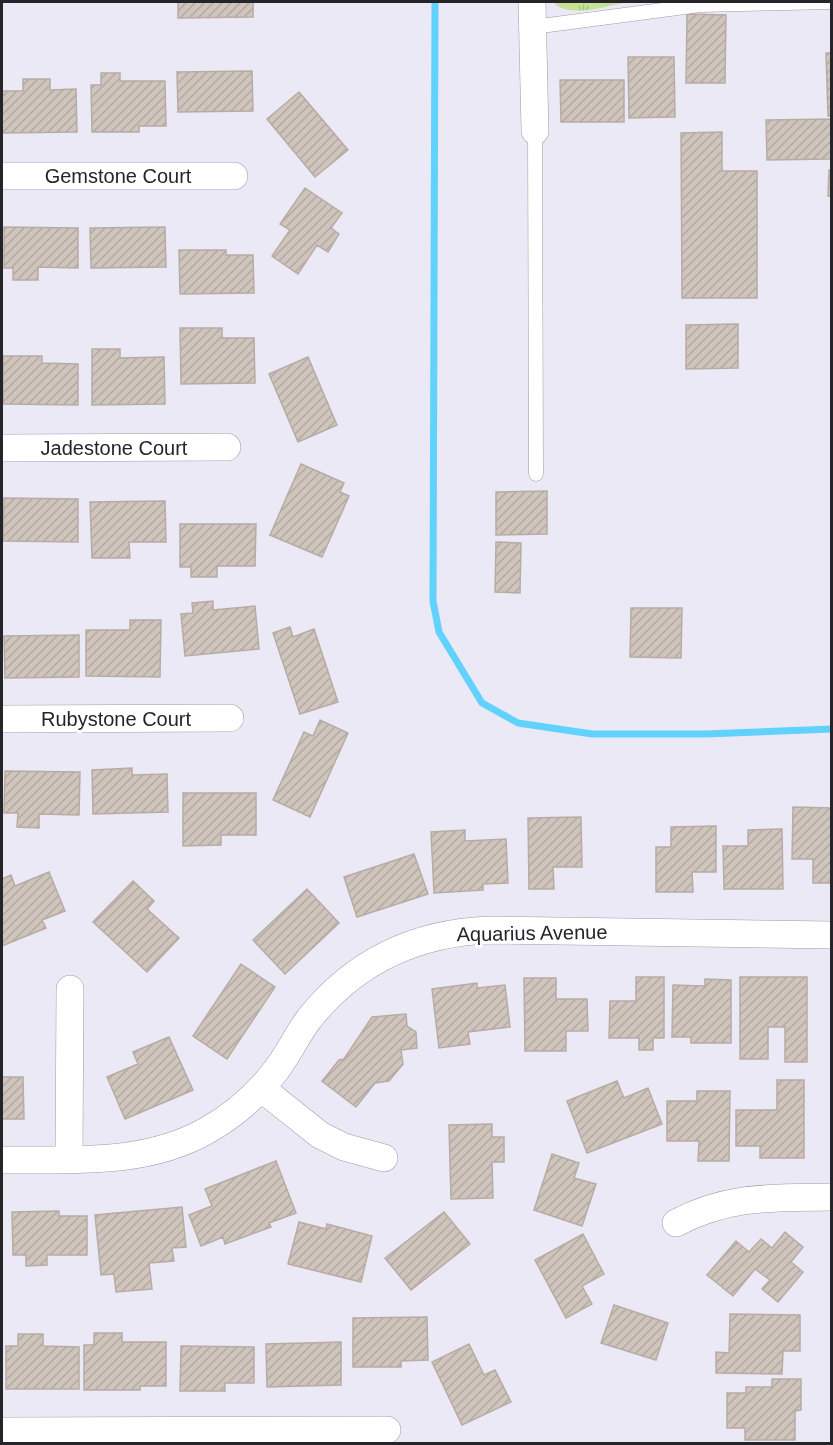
<svg xmlns="http://www.w3.org/2000/svg" width="833" height="1445" viewBox="0 0 833 1445" font-family="Arial,sans-serif">
	<defs>
		<pattern id="park-tufts" width="24" height="20" patternUnits="userSpaceOnUse" patternTransform="scale(1.5)"><rect width="24" height="20" fill="#c5e394"/><path d="M3 7l-1-3M5 7V3M7 7l1-3M15 17l-1-3M17 17v-4M19 17l1-3" fill="none" stroke="#a9c380"/></pattern>
		<pattern id="building-hatch" width="6" height="6" patternUnits="userSpaceOnUse" patternTransform="scale(1.5)"><rect width="6" height="6" fill="#d0c5bd"/><path d="M-1 1l2-2M0 6l6-6M5 7l2-2" fill="none" stroke="#b2a9a2"/></pattern>
	</defs>
	<rect width="100%" height="100%" fill="#ece9f6"/>
	<!-- park -->
	<path fill="url(#park-tufts)" d="M553,2h76c-20,3 -60,18 -76,0z"/>
	<g fill="none" stroke-linecap="round" stroke-linejoin="round">
		<!-- stream -->
		<path stroke="#60d2fc" stroke-width="7" d="M435,2l-2,599 6,31 43,71 36,20 74,11h114l126,-5"/>
	</g>
	<!-- building -->
	<path fill="url(#building-hatch)" stroke="#b7aca5" stroke-width="1.5" d="M178,2h75v15l-75,1z
		M687,14l39,1 -1,68h-39z
		M826,53h6v63h-4z
		M628,57h46l1,60 -46,1z
		M252,71l1,40 -75,1 -1,-40z
		M101,73h19v8h45l1,45h-27v6h-47l-1,-47h10z
		M23,79h27v11l26,-1 1,43 -75,1v-42h21z
		M560,80h64v42h-63z
		M299,92l49,58 -33,27 -48,-58z
		M832,119v40l-65,1 -1,-40z
		M722,132v39h35v127h-75l-1,-165z
		M829,170h3v26h-4z
		M305,188l37,25 -11,15 8,6 -11,18 -11,-7 -19,29 -26,-18 18,-26 -10,-6z
		M4,227l74,1v40l-40,-1v13h-25v-12h-9z
		M165,227l1,40 -75,1 -1,-40z
		M179,250h47v5h27l1,38 -74,1z
		M738,324v44l-52,1v-44z
		M180,328h42v10h32l1,45 -74,1z
		M92,349h28v9l44,-1 1,47 -73,1z
		M3,356h39v7l36,1v41l-75,-1z
		M308,357l29,68 -39,17 -29,-68z
		M301,464l43,19 -4,9 9,4 -27,61 -52,-22z
		M547,491v43l-51,1v-43z
		M4,498l74,1v43l-75,-1z
		M165,501l1,41h-37l1,16h-38l-2,-56z
		M180,524h76l-1,42h-38v11h-26v-10h-11z
		M496,542l25,1 -1,50 -25,-1z
		M213,601v9l42,-4 4,43 -74,7 -4,-42 12,-1 -1,-10z
		M631,608h51l-1,50 -51,-1z
		M130,620h31l-1,57 -74,-1v-46h44z
		M290,627l3,10 21,-8 24,73 -38,12 -27,-81z
		M79,635v42l-74,1 -1,-42z
		M320,720l28,13 -38,84 -37,-17 31,-68 9,4z
		M132,768v7l35,-1 1,38 -75,2 -1,-44z
		M5,771l75,1 -1,43 -40,-1v14l-22,-1 1,-14h-14z
		M183,793h73v42h-35v10l-38,1z
		M793,807l39,1v75h-19v-24h-21z
		M581,817l1,50h-29l1,22h-25l-1,-71z
		M716,826v46h-24l1,20h-37v-45h15v-20z
		M782,829l1,60h-59l-1,-43h25v-16z
		M465,830v11l41,-2 2,44 -25,1v6l-49,3 -3,-61z
		M414,854l14,40 -71,23 -13,-40z
		M49,872l16,39 -23,9 4,8 -44,18v-67l9,-4 4,11z
		M133,881l21,20 -7,8 32,29 -32,34 -54,-50z
		M307,889l32,34 -54,51 -32,-34z
		M241,964l34,23 -48,72 -34,-23z
		M636,977h28v61h-11v12h-14v-12h-30l1,-37h26z
		M740,977h67v85h-22v-35h-17v32h-28z
		M524,978h32v21h31l1,32h-22v20h-41z
		M705,979l26,1v63h-40v-6h-19l1,-52 32,1z
		M477,983v5l28,-3 5,42 -42,5 2,12 -31,4 -7,-59z
		M406,1014l1,12 9,6 1,16 -16,2 2,14 -14,17 -14,2 -19,24 -34,-26 17,-21 5,-1 28,-42z
		M169,1037l24,53 -68,29 -18,-42 31,-13 -5,-12z
		M2,1077h21l1,42h-22z
		M777,1080h27v78h-44v-12h-24v-36h41z
		M617,1081l7,17 24,-10 14,36 -75,29 -20,-52z
		M697,1091h33l-1,70h-31l1,-20h-32v-40h30z
		M492,1124v13h12v25h-12l1,36 -42,1 -2,-74z
		M552,1154l27,9 -5,15 22,6 -14,42 -48,-16z
		M276,1161l20,52 -27,10 2,4 -46,17 -2,-7 -22,9 -12,-31 23,-9 -7,-17z
		M182,1207l4,40 -14,1 2,13 -25,2 3,26 -36,3 -2,-18 -13,1 -6,-60z
		M59,1211v5h28v39h-40v10l-21,1v-11h-13l-1,-43z
		M444,1212l26,32 -59,46 -26,-32z
		M299,1222l27,7 1,-5 45,12 -11,46 -73,-18z
		M785,1232l18,15 -12,15 12,10 -25,30 -16,-13 8,-9 -15,-11 -22,27 -26,-21 29,-34 13,11 12,-13 11,9z
		M583,1234l21,40 -22,12 10,18 -26,14 -31,-58z
		M614,1305l54,18 -12,37 -55,-17z
		M730,1314l70,1v36h-17l-1,23 -66,-1v-21l13,1z
		M427,1317l1,43 -27,1v6h-48v-49z
		M94,1333h28v9h44v44h-26v4h-56v-45h10z
		M18,1334h25v12l36,1v42h-73v-43h12z
		M341,1342v43l-74,2 -1,-43z
		M469,1344l15,31 11,-5 16,32 -49,23 -30,-63z
		M181,1346l73,1v36h-29v8h-45z
		M772,1379h29v31l-6,1v29h-50v-12h-18v-35h19v-6h26z"/>
	<g fill="none" stroke-linecap="round" stroke-linejoin="round">
		<!-- service casing -->
		<g stroke="#9d9ba6" stroke-width="15">
			<path id="service" d="M533,27l167,-22 132,-3
				M535,131l1,343"/>
		</g>
		<!-- minor casing -->
		<g stroke="#9d9ba6" stroke-width="28">
			<path id="minor" d="M532,2l3,129
				M2,176h232
				M2,448l225,-1
				M2,719l228,-1
				M261,1088l59,47 24,12 40,11
				M69,1159l1,-170
				M2,1160c68,-1 142,6 204,-29 27,-15 52,-37 71,-62 12,-16 20,-34 32,-50 46,-58 107,-86 180,-89l343,5
				M676,1223c53,-28 98,-25 156,-26
				M2,1431l385,-1"/>
		</g>
		<!-- service -->
		<use href="#service" stroke="#fff" stroke-width="14"/>
		<!-- minor -->
		<use href="#minor" stroke="#fff" stroke-width="27"/>
	</g>
	<g text-anchor="middle" dominant-baseline="central" stroke-width="6" stroke-linejoin="round" paint-order="stroke">
		<!-- street labels -->
		<g font-size="20" fill="#252429" stroke="#fff">
			<text x="118" y="176">Gemstone Court</text>
			<text x="114" y="448">Jadestone Court</text>
			<text x="116" y="719">Rubystone Court</text>
			<text transform="translate(532 933) rotate(-1)">Aquarius Avenue</text>
		</g>
	</g>
	<!-- border -->
	<rect width="833" height="1445" fill="none" stroke="#252429" stroke-width="6"/>
</svg>
